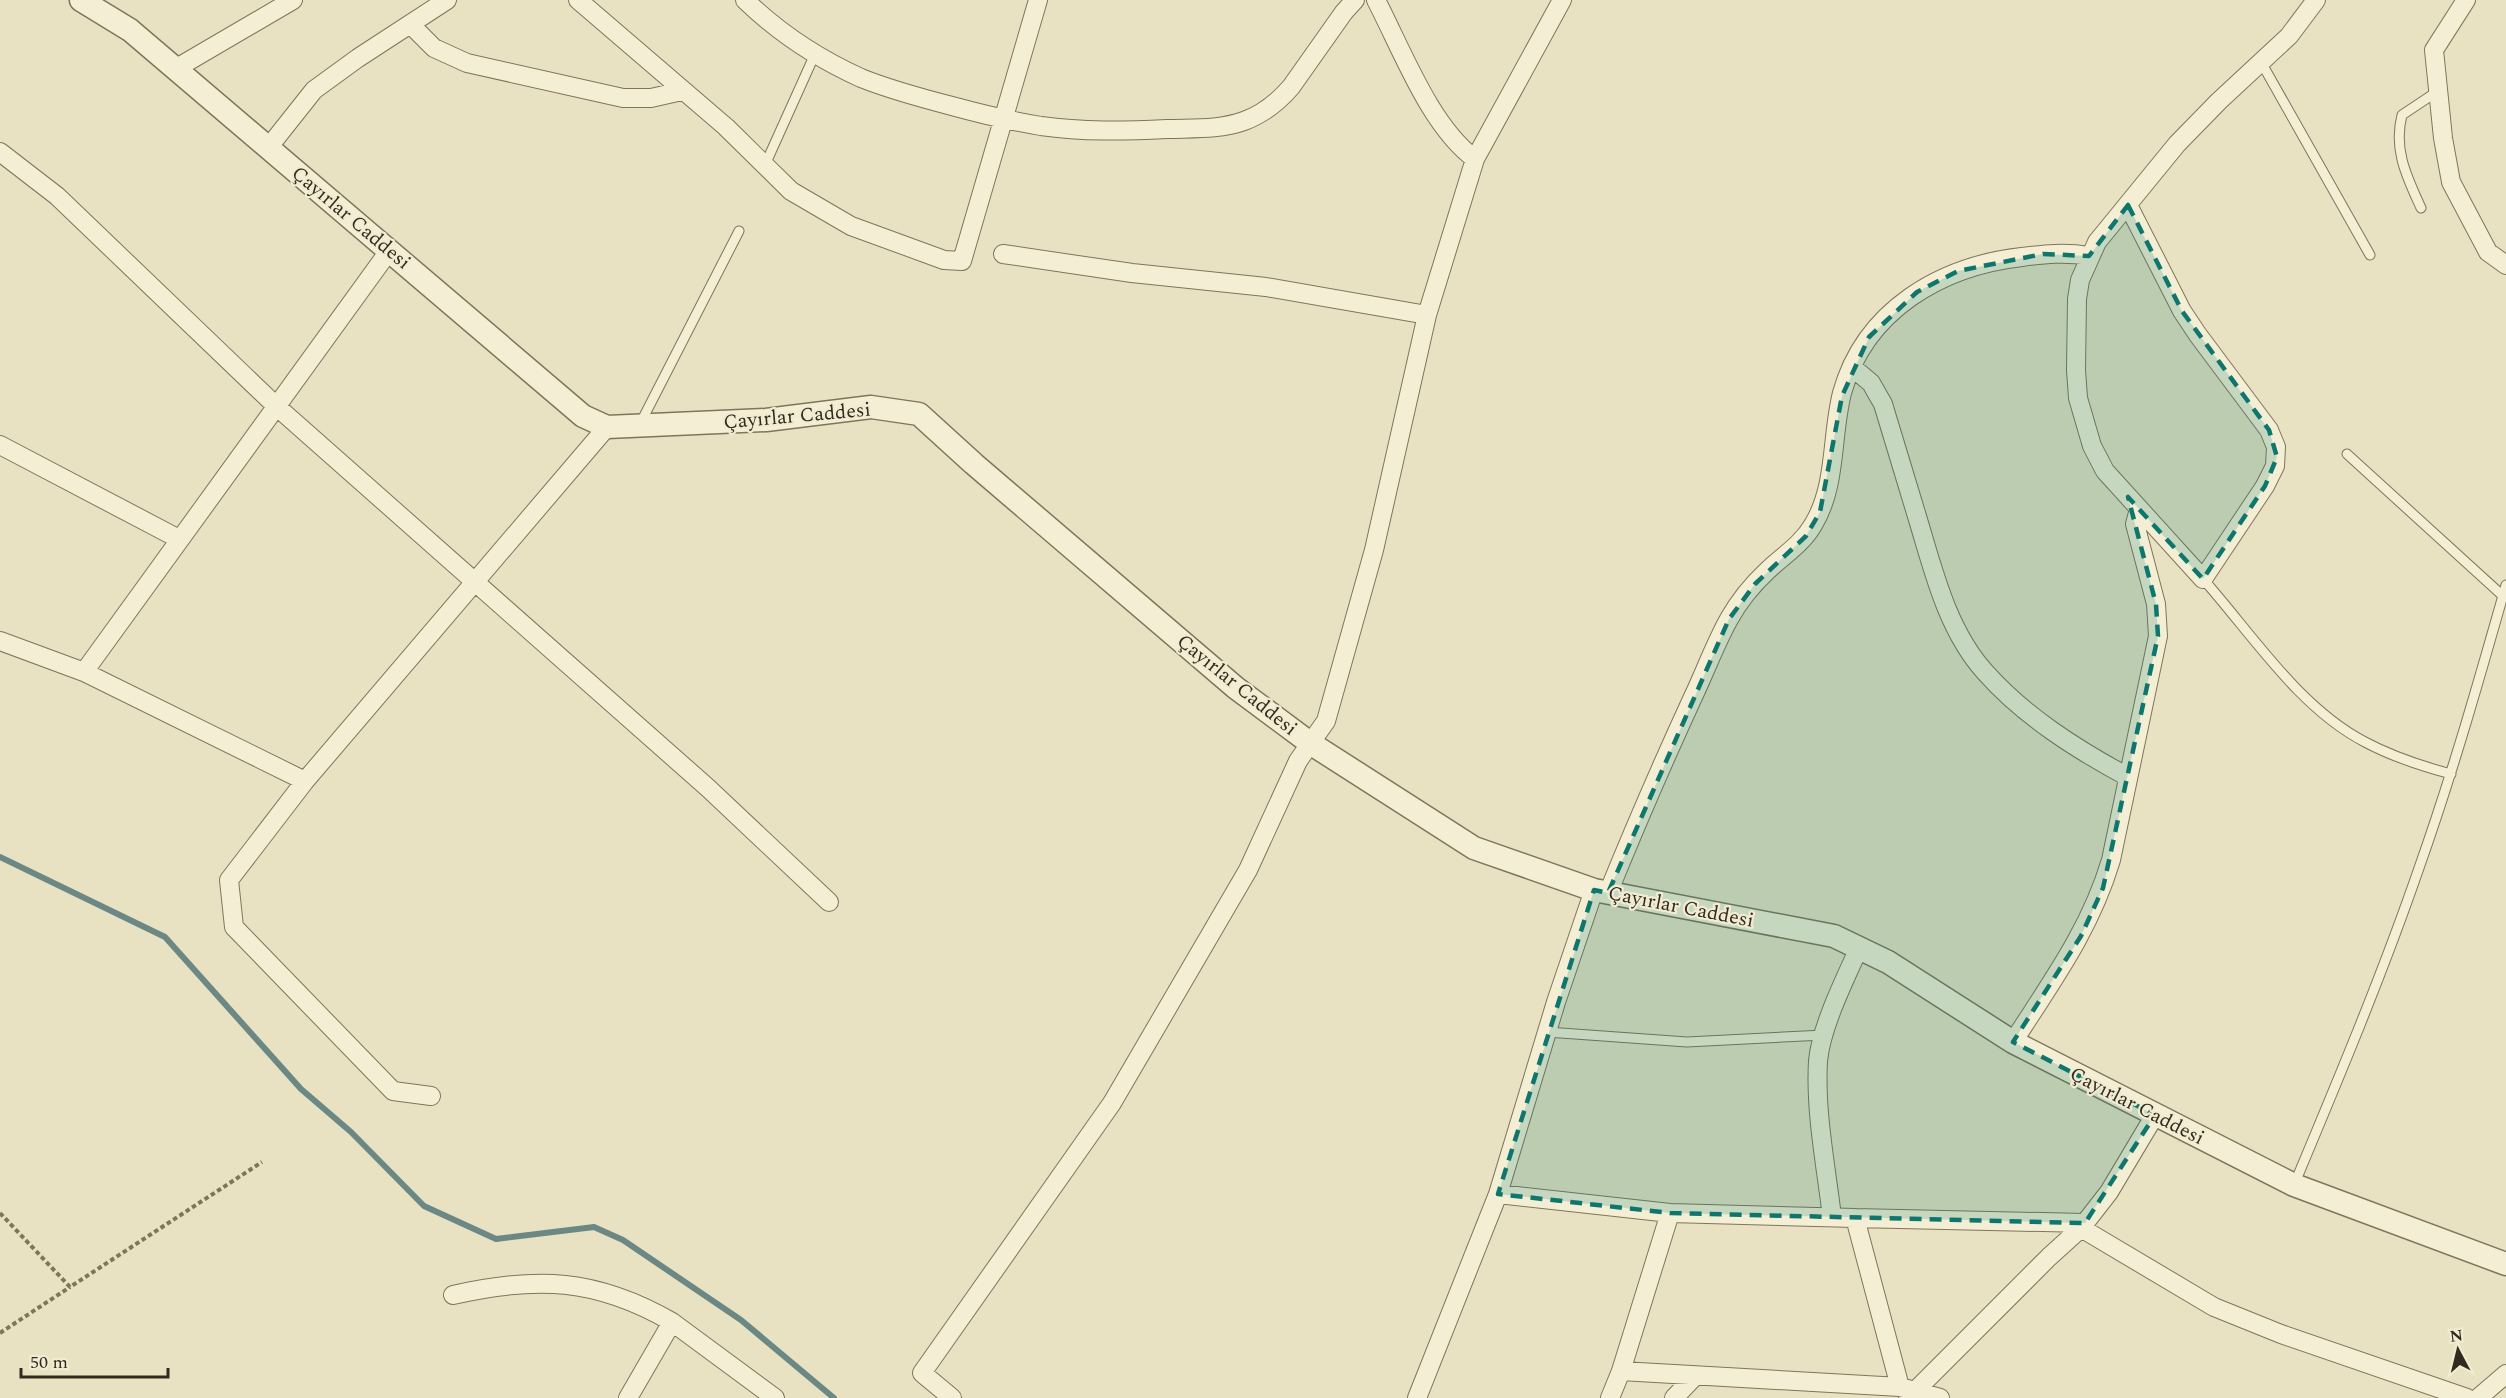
<svg xmlns="http://www.w3.org/2000/svg" width="2506" height="1398" viewBox="0 0 2506 1398" font-family="Spectral,serif">
	<rect width="100%" height="100%" fill="#e8e2c2"/>
	<g fill="none" stroke-linecap="round" stroke-linejoin="round">
		<!-- stream -->
		<path stroke="#6c8885" stroke-width="6" d="M0,857l165,80 136,152 50,43 73,74 72,33 98,-12 29,13 118,80 93,78"/>
		<!-- service casing -->
		<g stroke="#80745b" stroke-width="11">
			<path id="service" d="M2261,62l109,193
				M765,165l50,-111
				M2421,208c-14,-31 -28,-58 -19,-93l36,-24
				M640,424l99,-193
				M2347,454l156,142
				M2203,579c49,55 96,129 162,163 28,15 56,24 86,32
				M1547,1032l140,10 137,-7
				M2294,1185c44,-105 88,-210 125,-317 33,-93 60,-188 87,-283"/>
		</g>
		<!-- minor casing -->
		<g stroke="#80745b" stroke-width="20">
			<path id="minor" d="M578,0l148,127 65,64 60,35 93,34 18,1 76,-261
				M745,0c33,32 74,59 116,78 30,12 60,20 91,28 29,8 59,15 89,20 42,6 84,5 126,3 26,-1 52,1 77,-8 19,-7 34,-19 47,-34l53,-75 11,-12
				M1376,0c26,50 54,126 99,159
				M2466,0l-32,50 9,88 8,44 37,70 18,13
				M410,24l24,24 33,15 156,35h28l31,-7
				M175,69l118,-69
				M268,148l46,-58 44,-32 89,-58
				M0,152l57,44 219,210 432,382 121,114
				M2128,205l54,106 16,24 71,95 7,17 -1,19 -10,20 -62,93 -98,-108 -13,-25 -14,-48 -2,-28 1,-71 3,-19 17,-38 80,-98 42,-43 70,-65 27,-36
				M1003,254l129,19 134,14 161,28
				M1852,367l19,16 12,21c12,40 24,79 36,119 15,50 29,108 66,149 39,44 91,77 143,105
				M0,445l179,94
				M0,641l84,31 221,109
				M84,672l305,-421
				M1608,893c27,-66 55,-131 85,-196 12,-25 22,-53 36,-78 10,-18 24,-35 39,-49 16,-15 34,-26 45,-45 24,-39 18,-89 29,-132 23,-83 99,-127 180,-136 23,-3 44,-5 67,-1
				M2013,1042c39,-61 77,-112 98,-182l47,-224 -2,-32 -21,-80 4,-15
				M431,1096l-38,-5 -159,-164 -5,-47 76,-99 302,-354
				M1498,1194l172,19 185,5
				M1832,1217c-6,-51 -17,-105 -14,-156 3,-34 27,-82 41,-113
				M2081,1228l133,79 67,27 186,64
				M453,1295c83,-19 143,-17 219,27l103,76
				M1621,1371l279,16 40,11
				M1900,1387l-45,-169 230,5
				M628,1398l44,-76
				M952,1398l-30,-25 190,-270 136,-233 50,-109 28,-40 48,-171 53,-235 48,-156 87,-159
				M1417,1398l81,-204 58,-192 38,-112
				M1610,1398l11,-27 49,-158
				M1674,1398l21,-22
				M1908,1398l141,-141 32,-29 28,-36 46,-77
				M2478,1398l28,-24"/>
		</g>
		<!-- tertiary casing -->
		<g stroke="#80745b" stroke-width="25">
			<path id="tertiary" d="M81,0l49,30 453,386 24,11 159,-7 105,-13 48,7 55,50 262,224 74,55 164,105 120,42 240,46 54,26 125,80 281,143 212,79"/>
		</g>
		<!-- path -->
		<path stroke="#80745b" stroke-width="4" stroke-dasharray="4.5 3" stroke-linecap="butt" d="M0,1213l70,74 192,-125
			M0,1333l70,-46"/>
		<!-- service -->
		<use href="#service" stroke="#f4efd4" stroke-width="9"/>
		<!-- minor -->
		<use href="#minor" stroke="#f4efd4" stroke-width="18"/>
		<!-- tertiary -->
		<use href="#tertiary" stroke="#f4efd4" stroke-width="22"/>
	</g>
	<!-- marked area -->
	<path fill="#0f766e" fill-opacity="0.2" stroke="#0f766e" stroke-width="4.5" stroke-dasharray="12 8" stroke-linejoin="round" d="M2128,205l54,106 87,119 8,27 -12,29 -62,93 -75,-82 28,107 2,32 -55,252 -22,48 -68,106 142,73 -70,108 -415,-10 -172,-19 96,-304 14,3 121,-274 26,-35 51,-48 14,-24 22,-116 27,-59 48,-45 41,-21 85,-17 46,2z"/>
	<g text-anchor="middle" dominant-baseline="central" stroke-width="4.5" stroke-linejoin="round" paint-order="stroke">
		<!-- street labels -->
		<g font-size="20" fill="#312a1e" stroke="#f1ecd1">
			<text transform="translate(351 218) rotate(40)">Çayırlar Caddesi</text>
			<text transform="translate(797 416) rotate(-5)">Çayırlar Caddesi</text>
			<text transform="translate(1237 685) rotate(39)">Çayırlar Caddesi</text>
			<text transform="translate(1681 907) rotate(11)">Çayırlar Caddesi</text>
			<text transform="translate(2137 1106) rotate(27)">Çayırlar Caddesi</text>
		</g>
	</g>
	<!-- north arrow -->
	<g transform="translate(2458 1350) rotate(353)" stroke="#f1ecd1" stroke-width="4.5" paint-order="stroke">
	<path d="M0-4.5L10 22L0 15L-10 22Z" fill="#312a1e"/>
	<text y="-9" font-size="16" font-weight="bold" text-anchor="middle" fill="#312a1e">N</text>
	</g>
	<!-- scale -->
	<path d="M21 1368v9h147v-9" fill="none" stroke="#312a1e" stroke-width="3"/>
	<text x="30" y="1368" font-size="18" fill="#312a1e" stroke="#f1ecd1" stroke-width="4.5" paint-order="stroke">50 m</text>
</svg>
